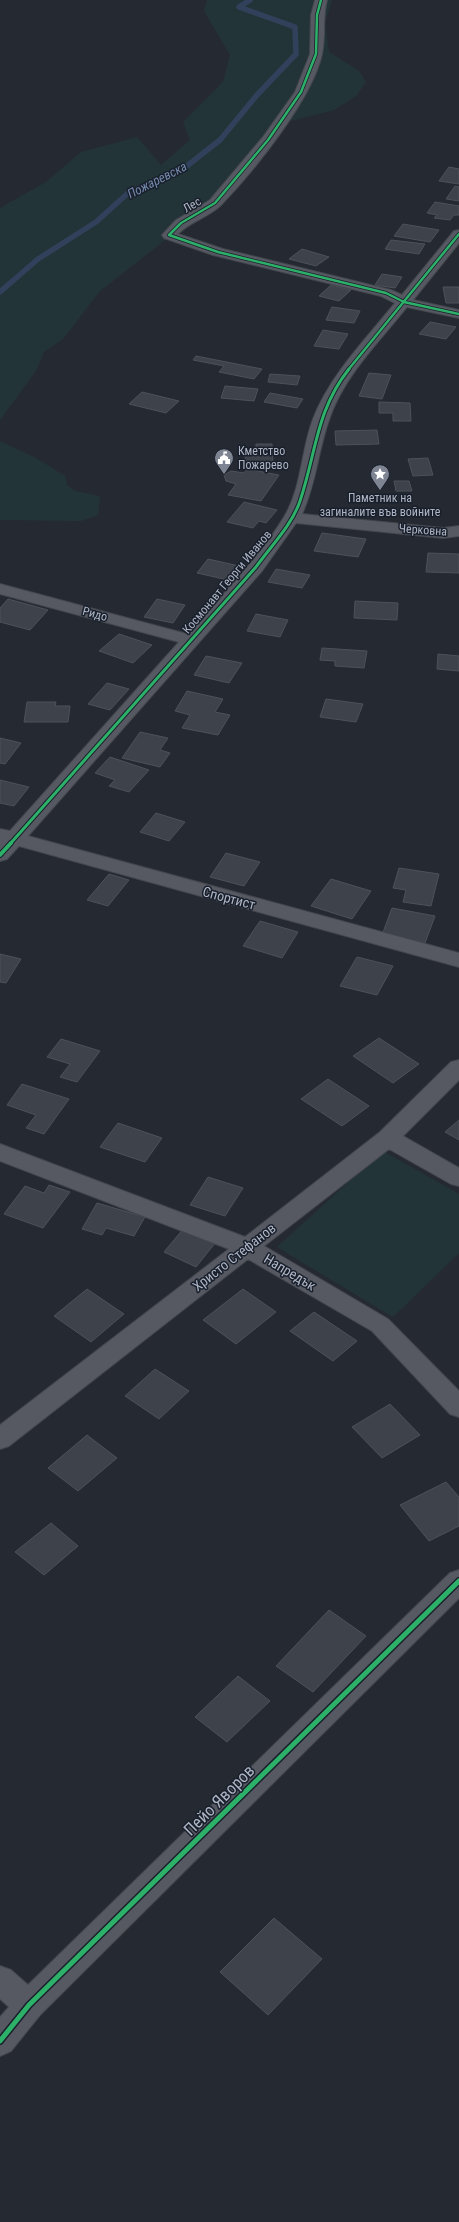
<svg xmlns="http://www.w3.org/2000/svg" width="459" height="2222" viewBox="0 0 459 2222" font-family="'Roboto Condensed',sans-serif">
	<rect width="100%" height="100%" fill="#252a32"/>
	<!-- green -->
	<path fill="#233438" d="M207,0h125l-7,23 4,29 30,19 7,11 -10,14 -22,14 -51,13 -48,61 -14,23 -42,22 -80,63 -35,46 -20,14 -8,19 -36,49v-212l46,-26 35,-30 56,-15 24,28 29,-25 -7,-18 40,-40 7,-27 -26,-44z
		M0,441l36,17 29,18 2,9 8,6 25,5 -2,19 -17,6 -81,-1z
		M383,1151l76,43v59l-66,64 -116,-70z"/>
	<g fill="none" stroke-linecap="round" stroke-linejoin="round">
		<!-- stream -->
		<path stroke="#32415b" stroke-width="5.5" d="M0,292l38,-33 58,-37 32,-29 55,-24 37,-29 37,-45 39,-41 -1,-27 -56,-20 11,-7"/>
	</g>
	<!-- building -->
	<path fill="#3e424a" stroke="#4d525a" d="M449,167l10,2v15l-20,-3z
		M455,186l4,1v14l-13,-2z
		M435,202l24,4v9h-5l-4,5 -16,-2 3,-3 -10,-2z
		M403,224l36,6 -9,12 -36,-6z
		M391,240l34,4 -6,10 -34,-5z
		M302,249l27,8 -13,9 -27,-7z
		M382,274l20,3 -7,11 -20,-3z
		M331,285l20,5 -12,11 -20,-5z
		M443,287h16v16h-13z
		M332,307l28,4 -6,12 -28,-3z
		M430,322l26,5 -10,12 -27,-5z
		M323,330l25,4 -9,15 -25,-3z
		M196,356l66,13 -8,10 -35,-7 5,-6 -31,-6z
		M369,373l22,2 -9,24 -23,-3z
		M270,374l30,2 -3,9 -29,-3z
		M225,386l33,3 -4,12 -33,-3z
		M142,392l37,9 -13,12 -37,-9z
		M270,393l33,6 -6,9 -33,-6z
		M379,402l31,1 1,18h-18v-8h-14z
		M377,430l2,14 -43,1 -1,-14z
		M256,444h16l1,20h-28v-12h11z
		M428,458l5,17 -20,1 -5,-17z
		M247,469l32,6 -18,26 -33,-6 8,-11 -10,-3 -2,-6 7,-4 13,2z
		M394,481h15l3,10h-16z
		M244,502l33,8 -11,13 -7,-2 -6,7 -26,-6z
		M322,533l44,6 -8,18 -44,-6z
		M428,553l31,1v19l-33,-1z
		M208,559l31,7 -11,14 -31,-7z
		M276,569l34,6 -8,13 -34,-6z
		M8,599l40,11 -18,20 -30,-8v-14z
		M157,599l28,6 -12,18 -29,-6z
		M355,601l43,2 -1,17 -43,-2z
		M256,614l32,6 -8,17 -33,-6z
		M119,634l33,11 -19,18 -34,-12z
		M322,648l45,3 -3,17 -29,-2v-5l-15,-1z
		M438,654l21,2v15l-22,-2z
		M206,656l36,7 -13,20 -35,-8z
		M107,683l22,6 -19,21 -22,-6z
		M187,691l36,8 -8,13 15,3 -12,20 -36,-7 8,-13 -15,-4z
		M326,699l37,5 -7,18 -36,-5z
		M27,702h29l-1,4h15l-2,16h-44z
		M140,732l28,6 -8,12 10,3 -10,14 -38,-9z
		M0,738l21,5 -16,21 -5,-1z
		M110,757l39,13 -20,22 -20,-6 6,-6 -20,-7z
		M0,780l29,7 -15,19 -14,-3z
		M156,813l29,9 -16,19 -29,-9z
		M226,853l34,9 -16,24 -34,-9z
		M399,868l40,6 -8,32 -28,-4 3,-12 -13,-2z
		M109,874l20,6 -21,26 -21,-6z
		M331,879l40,12 -19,28 -41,-13z
		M392,908l43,8 -10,27 -43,-8z
		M260,921l38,11 -16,26 -39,-12z
		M0,954l21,5 -15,24 -6,-1z
		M357,957l36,9 -16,29 -37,-9z
		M379,1038l40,26 -26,19 -40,-27z
		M61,1039l39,12 -23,31 -17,-5 10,-13 -23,-7z
		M328,1079l41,27 -27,20 -41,-27z
		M22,1084l47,15 -25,35 -18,-6 10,-13 -29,-10z
		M459,1120v20l-14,-8z
		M118,1123l44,15 -17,24 -45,-15z
		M208,1177l35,11 -18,28 -35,-11z
		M49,1185l21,7 -27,36 -39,-14 21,-28 19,7z
		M97,1203l48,14 -11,19 -28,-8 -4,7 -20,-6z
		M184,1228l32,14 -20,25 -32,-15z
		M87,1289l37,25 -33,28 -37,-26z
		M243,1289l33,23 -40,32 -33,-24z
		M314,1312l43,29 -24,20 -43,-30z
		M155,1369l34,22 -30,28 -34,-23z
		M390,1404l30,31 -38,23 -30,-31z
		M87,1435l30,23 -39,33 -30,-23z
		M446,1482l13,15v29l-30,15 -29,-36z
		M51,1523l27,23 -34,29 -29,-23z
		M329,1610l37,26 -53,56 -37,-26z
		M238,1676l32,25 -43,41 -32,-25z
		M274,1918l48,41 -54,56 -48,-43z"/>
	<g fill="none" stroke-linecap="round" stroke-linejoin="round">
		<!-- minor casing -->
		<g stroke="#43464d" stroke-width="2">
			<path id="minor" d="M315,0h12c-5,19 -1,37 -5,54 -9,44 -69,118 -101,151 -12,12 -30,16 -43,29l45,15 168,41 11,5 52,-64 5,-1v13l-46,57 46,10v8l-52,-11c-28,35 -64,70 -78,113 -11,31 -13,64 -27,94l141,14 16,-2v10l-16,2 -147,-15 -34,48 -234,265 431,117v14l-440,-121 -12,13 -7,2v-32l10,2 169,-189 -179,-48v-10l187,50c33,-37 71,-74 97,-117 18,-29 17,-67 29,-98 17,-44 53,-80 82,-116l-14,-7 -168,-41 -49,-17 -2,-3 14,-15 34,-20 53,-63 32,-45 15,-38 1,-39z
				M459,1060v20l-56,56 56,32v18l-8,-2 -62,-35 -125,97 124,73 71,72v26l-9,-3 -78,-83 -124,-72 -239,187 -9,3v-24l229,-176 -229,-88v-17l245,93 135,-105 71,-70z
				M459,1570v28l-419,417 -29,36 -11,5v-39l9,-10 -9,-8v-33l11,4 17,15 422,-412z"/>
		</g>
		<!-- minor -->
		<use href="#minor" fill="#565961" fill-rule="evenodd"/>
		<!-- cycleway-far3 casing -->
		<g stroke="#19202c" stroke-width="4">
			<path id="cycleway-far3" d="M321,0l-4,15 -1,39 -15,38 -33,48 -53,63 -34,20 -12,12 49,17 168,41 18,9 55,12
				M348,370l111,-136"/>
		</g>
		<!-- cycleway-far2 casing -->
		<g stroke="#19202c" stroke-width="5">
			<path id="cycleway-far2" d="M10,844l246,-277c15,-21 36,-42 44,-66 16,-47 16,-91 49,-132"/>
		</g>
		<!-- cycleway-far1 casing -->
		<g stroke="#19202c" stroke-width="6">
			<path id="cycleway-far1" d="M0,855l11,-12"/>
		</g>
		<!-- cycleway casing -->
		<g stroke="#19202c" stroke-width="8">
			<path id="cycleway" d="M0,2041l29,-36 430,-424"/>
		</g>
		<!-- cycleway-far3 -->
		<use href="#cycleway-far3" stroke="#2db169" stroke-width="2.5"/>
		<!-- cycleway-far2 -->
		<use href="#cycleway-far2" stroke="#2db169" stroke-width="3"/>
		<!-- cycleway-far1 -->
		<use href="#cycleway-far1" stroke="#2db169" stroke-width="4"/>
		<!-- cycleway -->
		<use href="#cycleway" stroke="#2db169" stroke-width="5"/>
	</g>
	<!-- icons -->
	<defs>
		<g id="civic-pin" transform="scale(1)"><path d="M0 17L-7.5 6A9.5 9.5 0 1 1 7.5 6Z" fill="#7e8492" stroke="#19202c"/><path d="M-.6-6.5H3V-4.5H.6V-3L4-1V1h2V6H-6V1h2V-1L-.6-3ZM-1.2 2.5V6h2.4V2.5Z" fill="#fff"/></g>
		<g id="sight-pin" transform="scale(1)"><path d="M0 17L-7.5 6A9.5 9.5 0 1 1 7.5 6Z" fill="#7e8492" stroke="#19202c"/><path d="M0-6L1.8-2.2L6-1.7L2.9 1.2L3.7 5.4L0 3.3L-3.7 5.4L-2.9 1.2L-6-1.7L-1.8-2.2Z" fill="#fff"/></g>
	</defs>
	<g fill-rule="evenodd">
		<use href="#civic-pin" x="224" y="458"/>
		<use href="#sight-pin" x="380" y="474"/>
	</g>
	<g text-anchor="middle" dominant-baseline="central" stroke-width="3" stroke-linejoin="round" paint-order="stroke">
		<!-- far-street labels -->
		<g font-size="12" fill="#aeb5c5" stroke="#19202c">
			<text transform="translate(192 205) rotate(-30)">Лес</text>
			<text transform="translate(423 530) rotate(4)">Черковна</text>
			<text transform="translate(227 582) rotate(-50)">Космонавт Георги Иванов</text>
			<text transform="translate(95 614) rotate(15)">Ридо</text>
		</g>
		<!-- far-poi labels -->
		<g font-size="12" fill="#aeb5c5" stroke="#19202c" text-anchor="start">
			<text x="238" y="451">Кметство<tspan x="238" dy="14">Пожарево</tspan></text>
			<text x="380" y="498" text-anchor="middle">Паметник на<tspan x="380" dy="14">загиналите във войните</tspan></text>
		</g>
		<!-- far-water labels -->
		<g font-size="13" font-style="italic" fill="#758aad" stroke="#19202c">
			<text transform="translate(157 180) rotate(-27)">Пожаревска</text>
		</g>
		<!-- street labels -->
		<g font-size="14" fill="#aeb5c5" stroke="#19202c">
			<text transform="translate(229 898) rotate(15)">Спортист</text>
			<text transform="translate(234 1257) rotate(-38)">Христо Стефанов</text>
			<text transform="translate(290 1272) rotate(31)">Напредък</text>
		</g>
		<!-- near-street labels -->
		<g font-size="17" fill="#aeb5c5" stroke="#19202c">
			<text transform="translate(219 1800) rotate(-45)">Пейо Яворов</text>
		</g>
	</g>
</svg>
